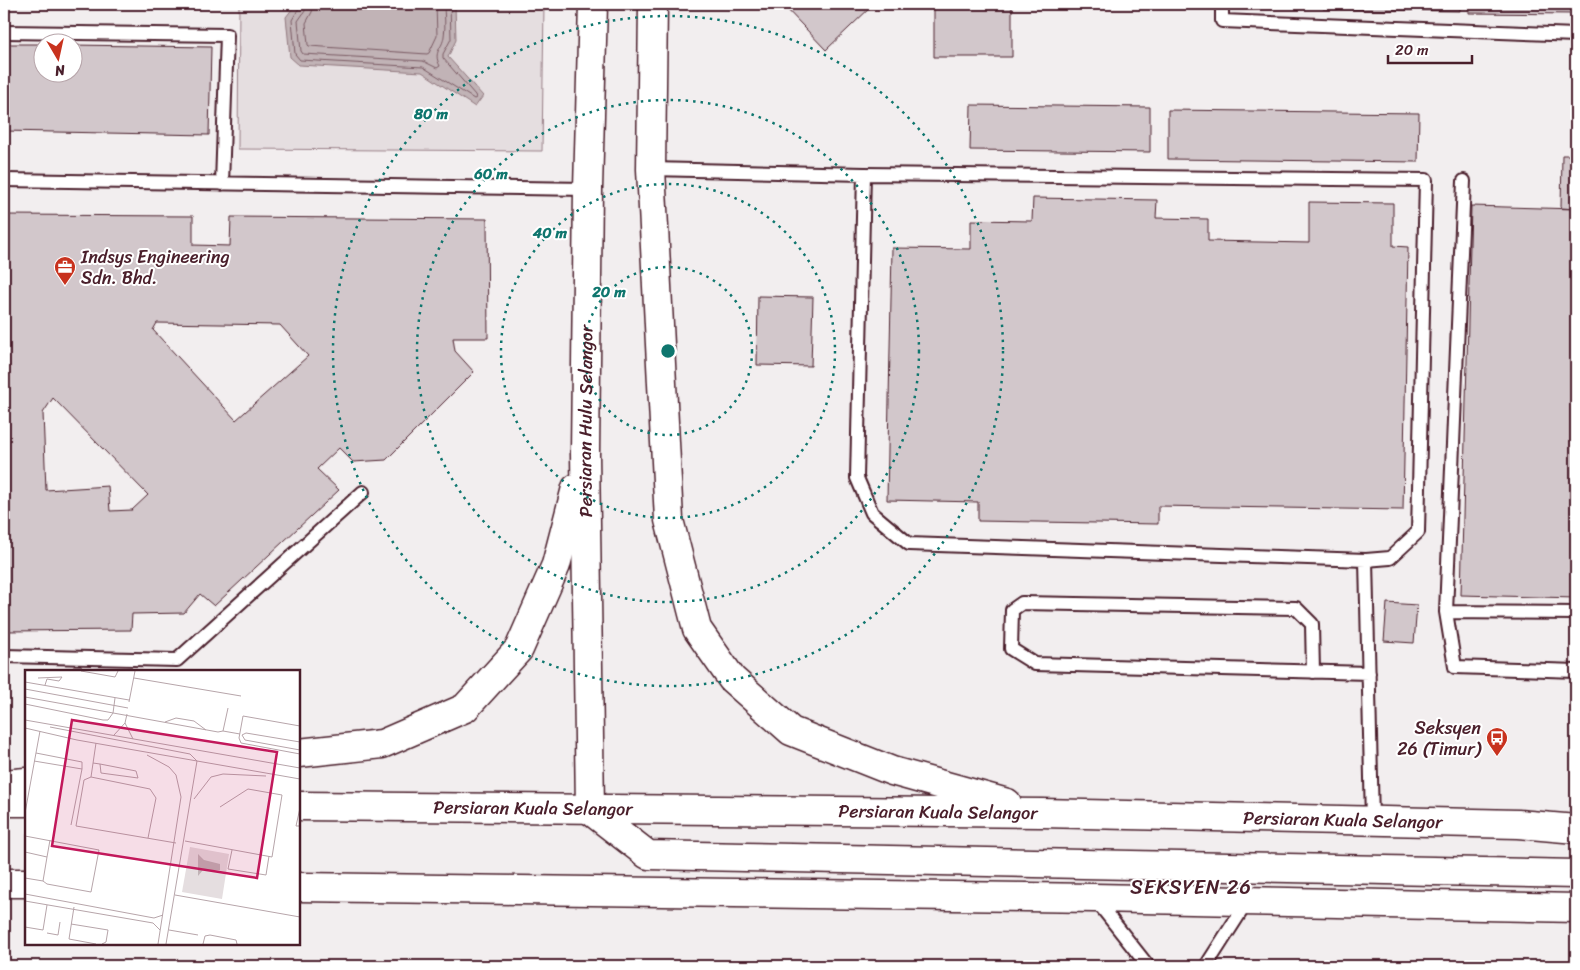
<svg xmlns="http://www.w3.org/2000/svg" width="1580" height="970" viewBox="0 0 1580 970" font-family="Sriracha,sans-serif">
	<rect width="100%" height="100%" fill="#fff"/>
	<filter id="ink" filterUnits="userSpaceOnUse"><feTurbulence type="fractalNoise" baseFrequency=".02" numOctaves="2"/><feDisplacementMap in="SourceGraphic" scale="10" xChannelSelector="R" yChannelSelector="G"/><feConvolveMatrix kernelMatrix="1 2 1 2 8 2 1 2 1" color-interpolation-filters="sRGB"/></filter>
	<g filter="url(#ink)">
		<!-- built -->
		<path fill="#f2eeef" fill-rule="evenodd" d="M4,4h1572v962h-1572zM42,42h30v30h-30zM26,671h273v273h-273z"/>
		<!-- green -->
		<path fill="#e5dee0" stroke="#987e86" d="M239,4h305l-2,147 -304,-2z"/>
		<!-- water -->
		<path fill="#c1b3b6" stroke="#91787e" d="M296,4h159l1,36 -8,17 35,39 -8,11 -53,-35 -123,-7 -9,-8 -4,-40z"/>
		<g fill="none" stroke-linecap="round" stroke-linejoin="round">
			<!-- shore -->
			<path stroke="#7a5a63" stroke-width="1" d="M300,4l-1,4 -7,12 3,34 5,6 123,7 51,32 2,-1 -1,-3 -32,-37v-4l8,-15 -1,-35
				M306,4l-1,7 -7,10 3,30 2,3 120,7 14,7 3,-2c-8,-15 3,-17 4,-30 2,-10 0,-22 0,-32
				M314,4l-2,8 -6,11 2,22 1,1 118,8 2,-1 8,-17 -1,-32"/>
		</g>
		<!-- building -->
		<path fill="#d2c7cb" stroke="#4a1f2b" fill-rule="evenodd" d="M782,4h92l-48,46z
			M934,4h78v53h-78z
			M1323,4h137v7l-137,-2z
			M1469,4h107v10l-107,-1z
			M4,44h38v28h30v-27l139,2 -2,88 -205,-4z
			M971,105l179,2v45l-180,-2z
			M1168,110l251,3 -1,49 -250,-3z
			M1562,155h14v54l-15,-1z
			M1033,198l124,2 -1,18 52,1v22l101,2v-41l84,1v43l15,1 -5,263 -245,-4v18l-180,-3v-19l-91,-2 5,-252 79,1v-29l61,1z
			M1471,206l105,3v389l-115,-3z
			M4,215l189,1v29l37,1 1,-29 256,2 1,119h-35l2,13 19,21 -88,88 -33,2 -14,-14 -22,21 22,21 -125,116 -14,-12 -16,19 -52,1 -1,16 -127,1zM157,323l123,2 28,31 -72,64 -83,-90zM53,398l95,97 -16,15 -22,1 -2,-25 -62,4 -3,-77z
			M758,296l55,1 -2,69 -54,-1z
			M1387,603l30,2 -3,38 -30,-2z"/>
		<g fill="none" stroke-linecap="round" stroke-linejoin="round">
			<!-- service casing -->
			<g stroke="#4a1f2b" stroke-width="16">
				<path id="service" d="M1222,4v17l354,14
					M4,32l223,3 -5,149
					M651,169l213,5 562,6 -8,352 -28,26 -24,2 -457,-16 -37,-31 -15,-35 7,-304
					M4,180l584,9
					M1464,181l-18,431 130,1
					M1366,560l6,261
					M1446,612l9,55 121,4
					M4,656l173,4 186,-168
					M1313,672l-1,-48 -16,-16 -274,-5 -10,7 -1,39 24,15 334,9
					M1095,899l53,67
					M1206,966l41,-64"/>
			</g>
			<!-- primary casing -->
			<g stroke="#4a1f2b" stroke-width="31">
				<g id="primary">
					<path d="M653,4l-2,165 18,351 28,109 35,50 59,52 101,40 115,32"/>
					<path d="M299,753l83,-9 83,-36 54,-59 37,-84 20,-77"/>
					<path d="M4,784l22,-2"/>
					<path d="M4,802h22"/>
					<path id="s1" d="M299,806l743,7 476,11 58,5"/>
					<path d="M590,810l58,45 928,19"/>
					<path id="s2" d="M590,810l-5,-357 3,-264 5,-185"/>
					<path d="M4,883h22"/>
					<path d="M299,887l795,11 482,10"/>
				</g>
			</g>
			<!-- service -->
			<use href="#service" stroke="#fff" stroke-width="12"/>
			<!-- primary -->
			<use href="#primary" stroke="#fff" stroke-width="28"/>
		</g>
	</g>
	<!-- distance rings -->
	<g fill="none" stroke="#0f766e" stroke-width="2.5" stroke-dasharray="2.5 5">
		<circle cx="668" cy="351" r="84"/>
		<circle cx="668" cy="351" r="167"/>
		<circle cx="668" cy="351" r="251"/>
		<circle cx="668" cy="351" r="335"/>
	</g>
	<!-- icons -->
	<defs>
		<g id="office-pin" transform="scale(1.125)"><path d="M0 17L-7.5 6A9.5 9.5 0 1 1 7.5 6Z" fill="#c8321e" stroke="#fff"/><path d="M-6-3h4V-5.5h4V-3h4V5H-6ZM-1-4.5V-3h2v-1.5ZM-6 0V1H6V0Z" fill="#fff"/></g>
		<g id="bus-pin" transform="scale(1.125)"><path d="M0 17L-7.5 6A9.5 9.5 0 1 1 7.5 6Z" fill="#c8321e" stroke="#fff"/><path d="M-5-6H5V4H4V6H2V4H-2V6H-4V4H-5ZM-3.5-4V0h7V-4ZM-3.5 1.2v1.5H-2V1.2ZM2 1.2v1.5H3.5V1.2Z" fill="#fff"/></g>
	</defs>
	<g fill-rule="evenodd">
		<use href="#office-pin" x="65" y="267"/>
		<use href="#bus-pin" x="1497" y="738"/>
	</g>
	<g text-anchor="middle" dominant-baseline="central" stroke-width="4" stroke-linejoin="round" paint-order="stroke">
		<!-- poi labels -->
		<g font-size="18" fill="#4a1f2b" stroke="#fff" text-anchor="start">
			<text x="81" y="257">Indsys Engineering<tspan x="81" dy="21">Sdn. Bhd.</tspan></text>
			<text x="1481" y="728" text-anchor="end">Seksyen<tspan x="1481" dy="21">26 (Timur)</tspan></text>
		</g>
		<!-- street labels -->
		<g font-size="18" fill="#4a1f2b" stroke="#fff">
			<text stroke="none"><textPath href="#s2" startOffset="389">Persiaran Hulu Selangor</textPath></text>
			<text stroke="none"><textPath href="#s1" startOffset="234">Persiaran Kuala Selangor</textPath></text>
			<text stroke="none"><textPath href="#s1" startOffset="639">Persiaran Kuala Selangor</textPath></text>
			<text stroke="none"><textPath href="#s1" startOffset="1044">Persiaran Kuala Selangor</textPath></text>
		</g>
		<!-- quarter labels -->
		<g font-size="20" letter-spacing="1" fill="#4a1f2b" stroke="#fff">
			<text x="1191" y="887">SEKSYEN 26</text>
		</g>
	</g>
	<!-- overview -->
	<g transform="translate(25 670)">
		<rect width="275" height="275" fill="#fff"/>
		<path d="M165,177l39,7 -7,45 -40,-7z" fill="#e5dee0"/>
		<path d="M173,184l6,6 16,4v6h-17l-5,6z" fill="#c1b3b6"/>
		<path fill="none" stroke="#b7a5aa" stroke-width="1" d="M56,1l34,6 3,-6M13,8l24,-1 -3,4 -12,-2 -2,6M109,8l107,18M0,12l104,18M0,19l103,19M0,27l193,35 5,-1 5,-23M104,32l6,-31M0,34l78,16h5l5,-7 2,-15M0,50l275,48M140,52l11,-4 18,3 12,9M100,53l8,16M275,56l-57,-10 -4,22 2,5 59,11M25,57l140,27 7,7M0,58l52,12 223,39M198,61l17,3M89,65l11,-12 2,-9M275,72l-54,-9 -4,2 3,5 55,10M11,83l46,9v7M122,85l22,12 7,8 5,22 -23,147M9,91l48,8 -11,56M68,93l7,1 36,7 2,7 -37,-5 -1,-9M66,107l5,-34M169,129l17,-22 12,-3 43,2M275,138l-4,18h4M0,143l15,-82M0,166l74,14 -8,42 -44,-8 -4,-3 4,-24 -22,-5M123,168l8,-40 -6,-9 -59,-12 -7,3 -8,46 100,17M160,171l87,16 10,-62 -34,-6 -28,18M207,180l-4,19 38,6 3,-19M22,187l3,-17M0,208l18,3M0,224l129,24 9,-3M150,225l125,22M0,231l128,22 7,7M49,237l-5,32 27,5M46,254l37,6 -2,12 -4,2M0,257l18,3 4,-25M144,260l29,5M22,263l11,2 2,-13M141,274l31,-183M178,274l2,-8 5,-1 26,5 1,4"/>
		<path fill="#c2185b" fill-opacity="0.15" stroke="#c2185b" stroke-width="2.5" d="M47,50l205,32 -20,126 -205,-32z"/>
		<rect width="275" height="275" fill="none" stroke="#4a1f2b" stroke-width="2.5"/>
	</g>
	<circle cx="668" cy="351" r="8" fill="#0f766e" stroke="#fff" stroke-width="2.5"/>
	<g font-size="15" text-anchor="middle" font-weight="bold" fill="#0f766e" stroke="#fff" stroke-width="4" stroke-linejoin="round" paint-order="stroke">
		<text x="431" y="119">80 m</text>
		<text x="491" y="179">60 m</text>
		<text x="550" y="238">40 m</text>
		<text x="609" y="297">20 m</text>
	</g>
	<!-- margin -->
	<rect width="1580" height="970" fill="none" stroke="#fff" stroke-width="20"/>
	<rect x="10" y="10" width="1560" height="950" fill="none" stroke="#4a1f2b" stroke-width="2" filter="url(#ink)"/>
	<!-- north arrow -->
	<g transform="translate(58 58) rotate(171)"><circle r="24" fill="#ffffff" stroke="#b7a5aa"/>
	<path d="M0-4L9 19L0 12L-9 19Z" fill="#c8321e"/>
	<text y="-8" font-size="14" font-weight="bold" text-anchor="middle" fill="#4a1f2b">N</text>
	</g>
	<!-- scale -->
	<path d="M1388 55v8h84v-8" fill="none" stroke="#4a1f2b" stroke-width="2.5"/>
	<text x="1395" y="55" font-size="15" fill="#4a1f2b" stroke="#ffffff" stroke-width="4" paint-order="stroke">20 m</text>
</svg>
